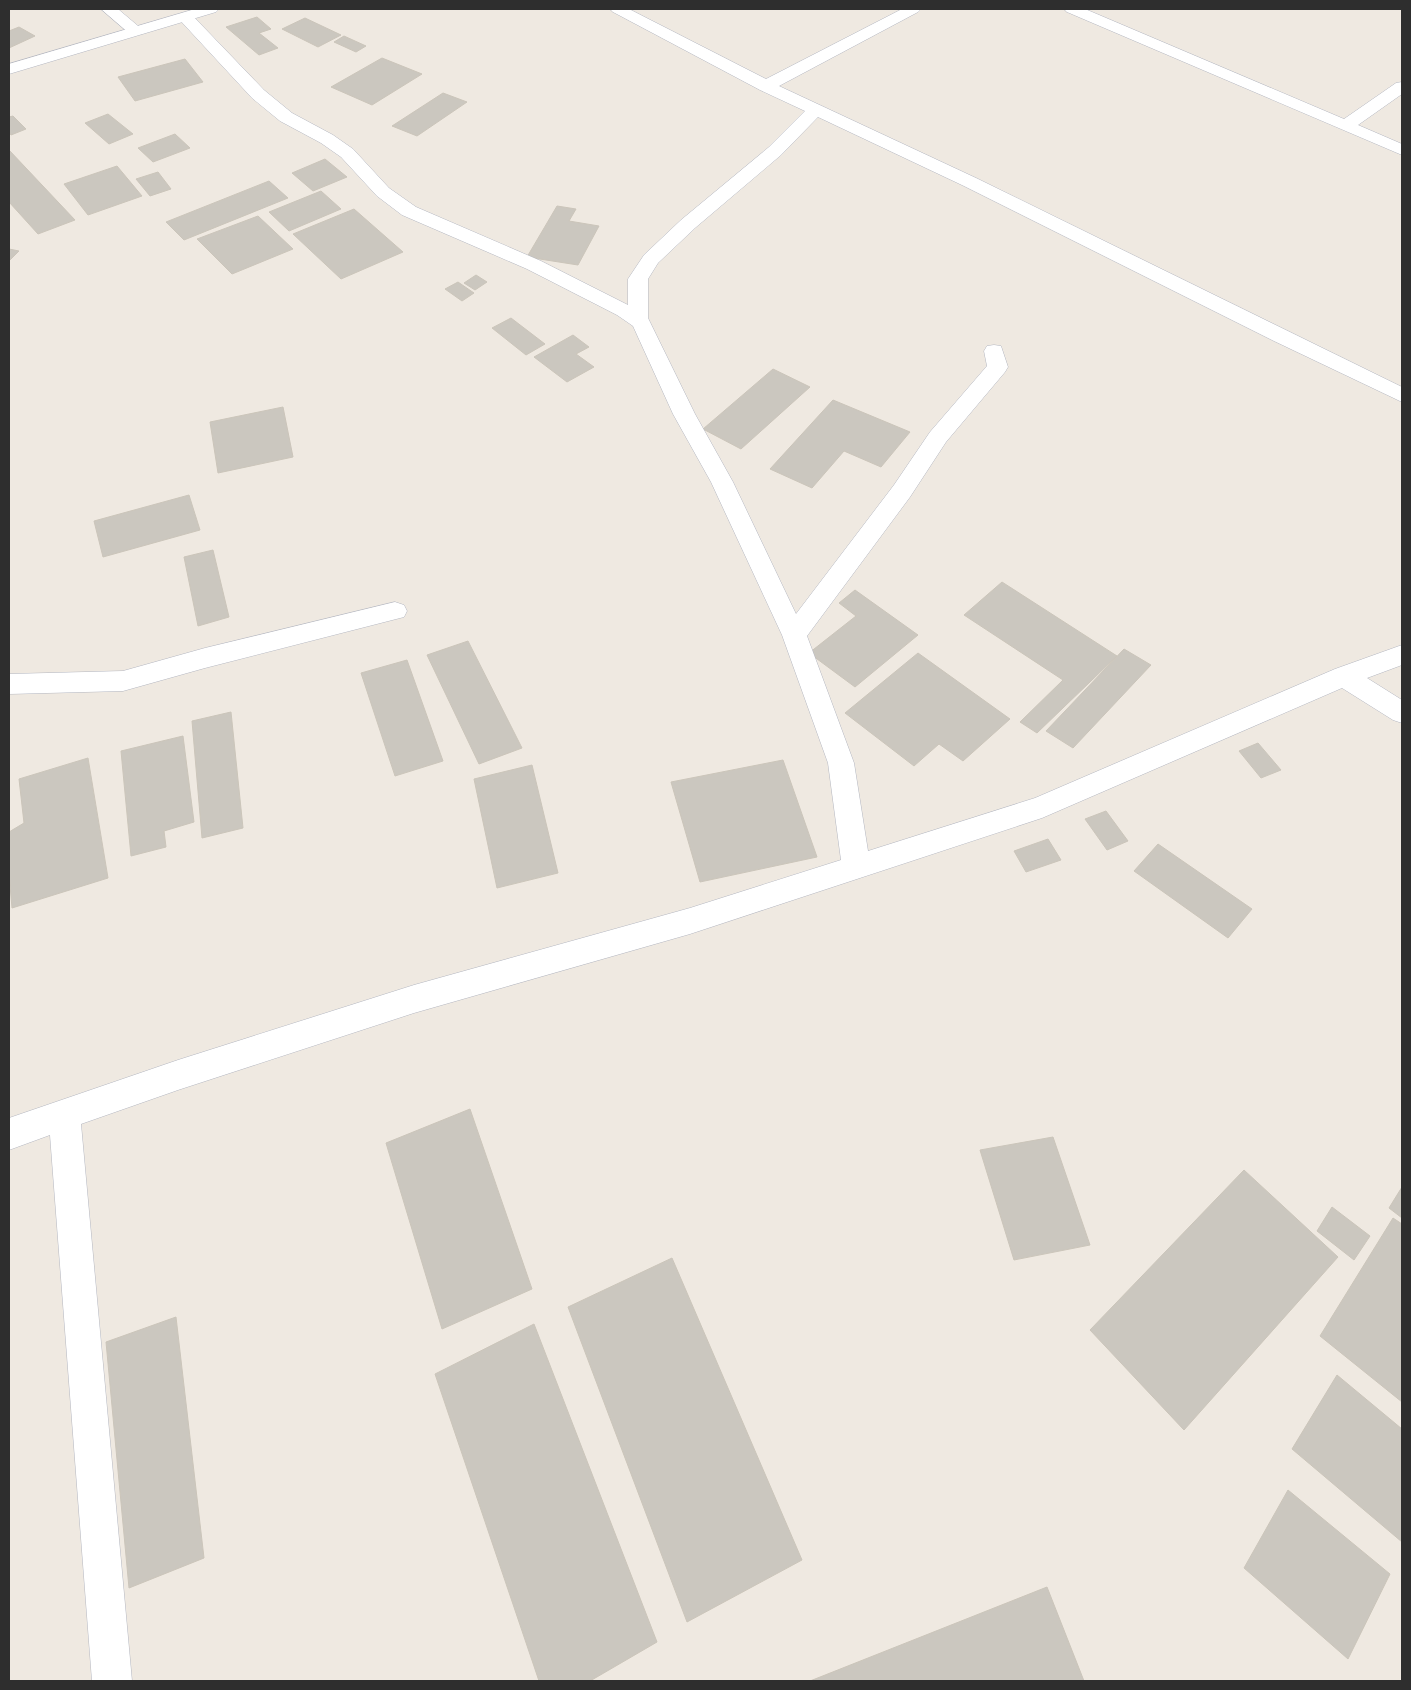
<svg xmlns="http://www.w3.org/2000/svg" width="1411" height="1690" viewBox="0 0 1411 1690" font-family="'PT Sans Narrow',sans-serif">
	<rect width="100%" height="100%" fill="#efe9e1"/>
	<!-- building -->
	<path fill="#cbc7bf" stroke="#cbc5ba" d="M257,17l14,12 -12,4 19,15 -19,7 -33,-28z
		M305,18l36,17 -23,12 -36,-18z
		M19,27l16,9 -26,12v-17z
		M344,36l22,10 -10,6 -22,-10z
		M382,58l40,16 -50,31 -41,-18z
		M185,59l18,23 -68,19 -17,-24z
		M443,93l24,9 -50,34 -25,-10z
		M108,114l25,20 -24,10 -24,-21z
		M13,116l13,13 -15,6 -2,-3v-15z
		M175,134l15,14 -37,14 -15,-14z
		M9,150l66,70 -37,14 -29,-32z
		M325,159l22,18 -34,14 -21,-18z
		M117,166l25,30 -54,19 -24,-31z
		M158,172l13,17 -21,7 -14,-17z
		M269,181l19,17 -104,42 -18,-18z
		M321,191l20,18 -52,22 -20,-19z
		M557,206l19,3 -7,12 30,5 -21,39 -51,-8z
		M354,209l49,43 -62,27 -48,-45z
		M258,216l35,33 -61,25 -35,-35z
		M9,249l10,2 -10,10z
		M476,275l11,7 -12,8 -11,-7z
		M458,282l16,11 -12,8 -17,-12z
		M511,318l34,26 -19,11 -34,-27z
		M573,335l16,12 -13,7 18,13 -27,15 -33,-25z
		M773,369l37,18 -69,62 -38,-20z
		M833,400l77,32 -29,35 -37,-16 -32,37 -42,-19z
		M283,407l10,50 -75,16 -8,-51z
		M189,495l11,35 -97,27 -9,-36z
		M213,550l16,67 -31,9 -14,-69z
		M1002,582l115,74 -80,77 -17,-11 43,-42 -99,-65z
		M855,590l63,45 -63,52 -46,-34 47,-37 -17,-13z
		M468,641l54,107 -43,16 -52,-109z
		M1124,649l27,16 -78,83 -27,-17z
		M918,653l92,66 -47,42 -24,-17 -25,22 -69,-53z
		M407,660l36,101 -48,15 -34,-103z
		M231,712l12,116 -41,10 -10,-117z
		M183,736l11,86 -30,9 2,16 -35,9 -10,-105z
		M1258,743l23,27 -20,8 -22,-27z
		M88,758l20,120 -96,30 -3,-34v-42l15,-9 -5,-44z
		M783,760l34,97 -117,25 -29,-100z
		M532,765l26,108 -61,15 -23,-109z
		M1106,811l22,30 -21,9 -22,-31z
		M1048,839l13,21 -35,12 -12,-21z
		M1158,844l94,65 -24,29 -94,-67z
		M470,1109l62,180 -90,40 -56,-186z
		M1053,1137l37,108 -76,15 -34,-110z
		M1244,1170l94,87 -154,173 -94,-100z
		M1402,1187v31l-13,-10z
		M1332,1207l38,29 -16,24 -37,-29z
		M1393,1218l9,6v178l-82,-66z
		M672,1258l130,302 -115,62 -119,-315z
		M176,1317l28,241 -75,30 -23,-246z
		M534,1324l123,318 -67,39h-51l-104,-307z
		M1337,1375l65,54v113l-110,-93z
		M1288,1490l102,84 -42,85 -104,-91z
		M1047,1587l37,94h-274z"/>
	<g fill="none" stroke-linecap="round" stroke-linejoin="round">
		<!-- minor casing -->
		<g stroke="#b4b7c1" stroke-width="1">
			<path id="minor" d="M101,9h17l26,22 -2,3h-12z
				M610,9h19l137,70 136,-70h19l-3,3 -139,74 197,92 426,209v15l-128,-61 -310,-155 -146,-69 -37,38 -86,73 -37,35 -10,16v39l47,96 38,68 63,132 98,-129 36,-53 57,-66 -3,-15 3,-5 7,-1 7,1 7,21 -3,5 -59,70 -36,55 -103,139 47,127 14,88 167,-53 300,-129 67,-24v20l-35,13 35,22v23l-9,-3 -51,-32 -300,130 -352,116 -276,79 -236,77 -97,34 51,557h-40l-42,-546 -41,15v-32l169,-58 236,-75 276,-77 151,-48 -13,-97 -46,-128 -71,-153 -38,-68 -40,-88 -16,-11 -90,-46 -125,-54 -25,-19 -36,-39 -20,-14 -41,-22 -28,-23 -75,-81 2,-3h12l73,76 28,23 41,22 20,14 36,39 27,19 125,54 87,44v-26l16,-24 37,-35 88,-73 36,-36 -45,-21 -147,-78z
				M1064,9h21l259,110 52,-36 6,-1v12l-44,31 44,19v11l-335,-143z
				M395,602l9,3 3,6 -3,6 -199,51 -82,23 -114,3v-20l114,-3 82,-23z"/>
		</g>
		<!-- tertiary casing -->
		<g stroke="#b4b7c1" stroke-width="1">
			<path id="tertiary" d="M195,9h24l-3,3 -207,62v-10z"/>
		</g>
		<!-- minor -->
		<use href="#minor" fill="#fff" fill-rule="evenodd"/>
		<!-- tertiary -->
		<use href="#tertiary" fill="#fff" fill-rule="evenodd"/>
	</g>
	<!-- border -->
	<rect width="1411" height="1690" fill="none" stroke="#2e2e2e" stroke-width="20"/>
</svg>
